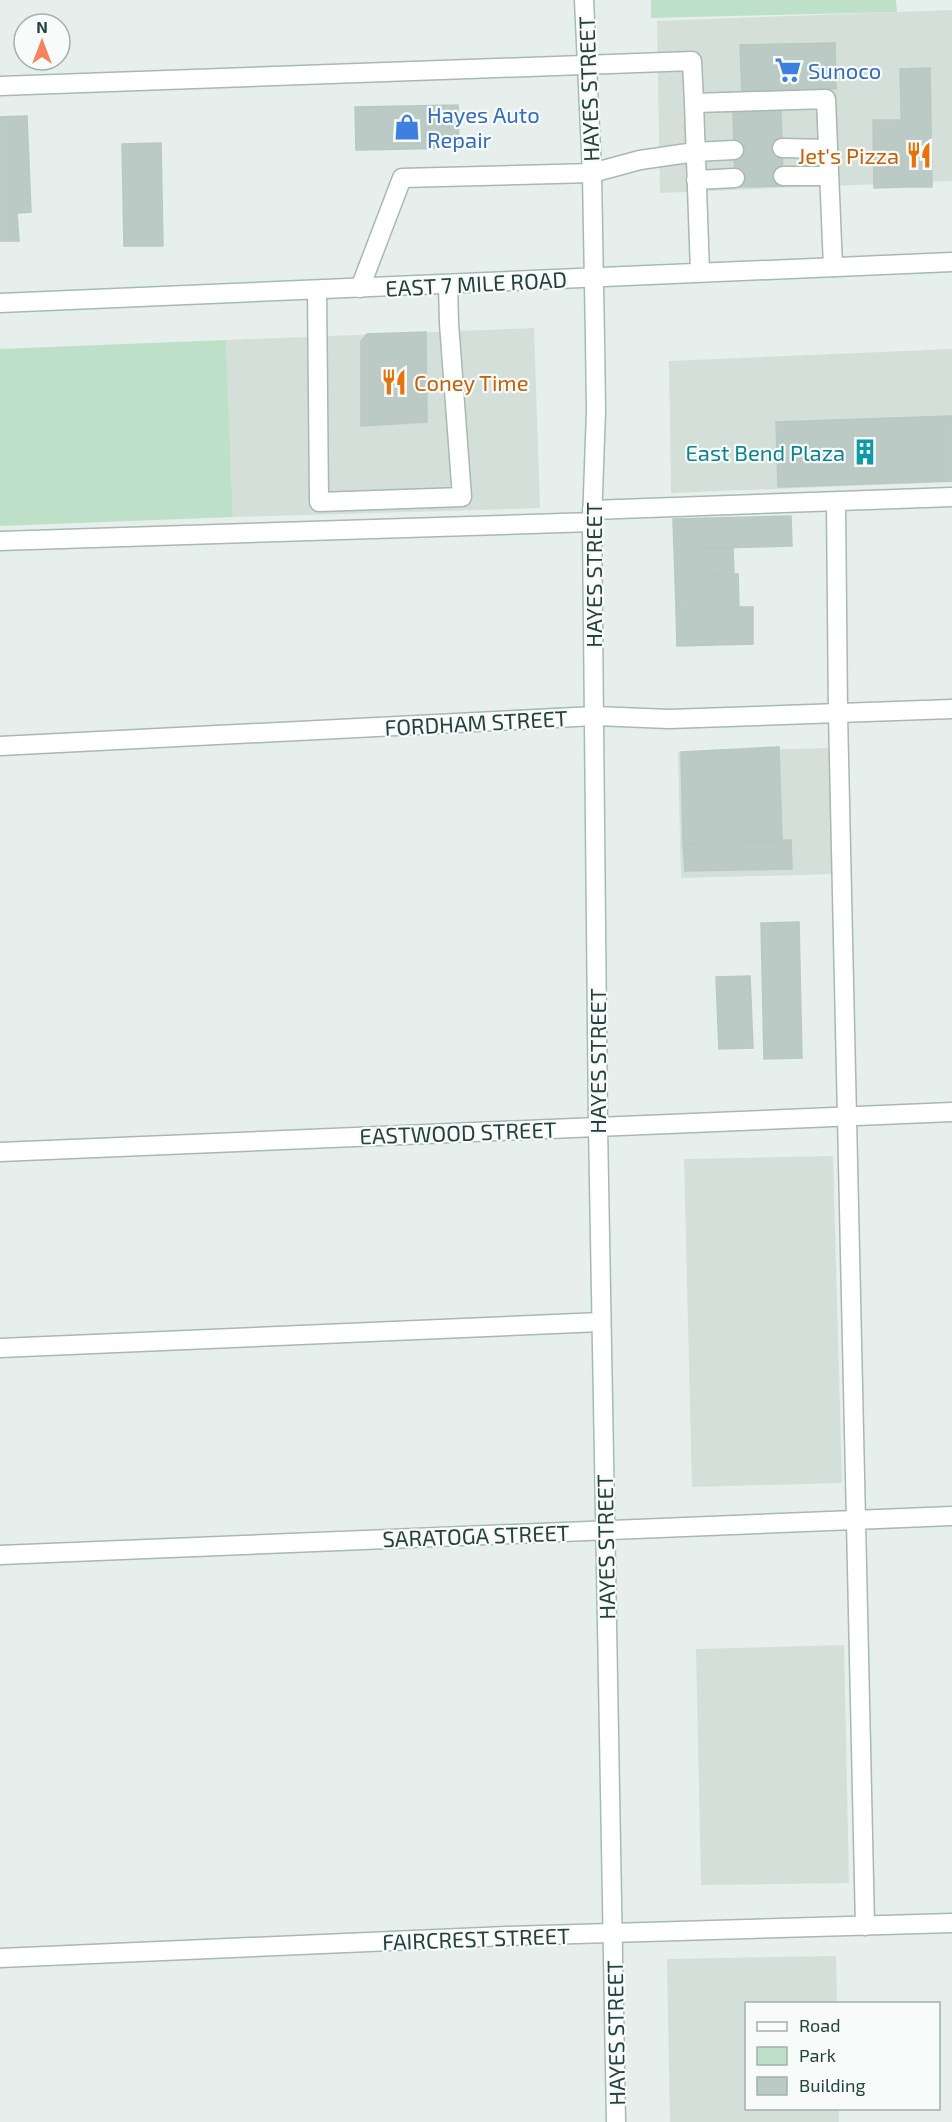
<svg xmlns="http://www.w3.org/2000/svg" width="952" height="2122" viewBox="0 0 952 2122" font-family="'Exo 2',sans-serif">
	<rect width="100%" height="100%" fill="#e6efeb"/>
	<!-- built -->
	<path fill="#d4dfda" d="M952,10v171l-292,12 -3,-172z
		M534,328l6,180 -307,9 -7,-177z
		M952,349v133l-281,11 -2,-132z
		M831,748l3,126 -153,4 -3,-126z
		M833,1156l9,327 -150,4 -8,-328z
		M844,1645l5,238 -148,2 -5,-236z
		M836,1956l1,47 -91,1v104l93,1v13h-169l-3,-163z"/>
	<!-- green -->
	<path fill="#bfe0c8" d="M651,0h245l1,12 -246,6z
		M226,340l7,177 -233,9v-177z"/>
	<!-- building -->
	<path fill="#bbcac4" stroke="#b8c9c2" stroke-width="1.5" d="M835,43l1,46 -94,3 -2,-47z
		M930,68l2,119h-29l-3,-118z
		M458,105l1,43 -103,2 -1,-43z
		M781,109l2,77 -48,1 -2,-76z
		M27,116l4,96 -14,1 2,28h-19v-124z
		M873,120h28l2,67 -29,1z
		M161,143l2,103h-39l-2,-102z
		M426,332l1,90 -66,4v-85l6,-7z
		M952,416v65l-174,6 -2,-65z
		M791,516l1,30 -118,3 -1,-30z
		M733,548l1,26 -59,2 -1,-27z
		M738,574l1,33 -63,1 -1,-32z
		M739,607h14v37l-76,2 -1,-38z
		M779,747l3,94 -99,3 -2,-92z
		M791,840l1,29 -107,2 -2,-27z
		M799,922l3,136 -38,1 -3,-136z
		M750,976l3,72 -34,1 -3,-72z"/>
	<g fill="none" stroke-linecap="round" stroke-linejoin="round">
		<!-- lane casing -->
		<g stroke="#a8b8b2" stroke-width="21">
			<path id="lane" d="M0,86l692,-25 2,42
				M782,148l46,1
				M783,176h46
				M696,180l39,-2
				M700,272l-6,-169 132,-4 7,168
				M360,288l42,-110 190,-5 48,-13 55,-8 39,-2
				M317,290l2,212 143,-5 -13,-174 -1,-38
				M836,502l2,212 27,1212
				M592,510l360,-13
				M0,541l592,-19
				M0,1348l601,-26"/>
		</g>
		<!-- street casing -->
		<g stroke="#a8b8b2" stroke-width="21">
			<path id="street" d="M0,746l595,-30 74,3 283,-10
				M0,1152l952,-40
				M0,1555l952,-39
				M0,1958l506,-22 446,-13"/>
		</g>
		<!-- secondary casing -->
		<g stroke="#a4bbb3" stroke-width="21">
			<path id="secondary" d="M584,0l8,173 3,167 1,71 -4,111 6,604 18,996
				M0,303l952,-41"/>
		</g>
		<!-- lane -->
		<use href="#lane" stroke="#fff" stroke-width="18"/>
		<!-- street -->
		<use href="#street" stroke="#fff" stroke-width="18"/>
		<!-- secondary -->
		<use href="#secondary" stroke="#fff" stroke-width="18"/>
	</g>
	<!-- icons -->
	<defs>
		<g id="supermarket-bare" transform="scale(2.07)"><path d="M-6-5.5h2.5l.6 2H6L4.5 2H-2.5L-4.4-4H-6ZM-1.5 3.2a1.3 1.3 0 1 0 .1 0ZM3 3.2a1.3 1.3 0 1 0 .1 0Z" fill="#3f7fe0" stroke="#f7fbf9" stroke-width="2.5" paint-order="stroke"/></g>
		<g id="shop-bare" transform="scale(2.07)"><path d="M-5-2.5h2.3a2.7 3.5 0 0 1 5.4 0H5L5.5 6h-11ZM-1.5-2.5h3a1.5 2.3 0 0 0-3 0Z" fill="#3f7fe0" stroke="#f7fbf9" stroke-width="2.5" paint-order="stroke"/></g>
		<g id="restaurant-bare" transform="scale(2.07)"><path d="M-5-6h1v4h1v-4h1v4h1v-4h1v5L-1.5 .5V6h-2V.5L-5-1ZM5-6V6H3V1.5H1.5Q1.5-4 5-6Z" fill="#e8710a" stroke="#f7fbf9" stroke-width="2.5" paint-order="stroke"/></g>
		<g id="building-bare" transform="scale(2.07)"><path d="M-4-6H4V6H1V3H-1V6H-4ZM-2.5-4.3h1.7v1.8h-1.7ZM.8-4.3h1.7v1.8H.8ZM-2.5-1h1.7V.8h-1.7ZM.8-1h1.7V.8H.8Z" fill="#0f9aa8" stroke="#f7fbf9" stroke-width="2.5" paint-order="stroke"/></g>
	</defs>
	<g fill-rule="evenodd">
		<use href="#supermarket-bare" x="788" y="70"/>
		<use href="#shop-bare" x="407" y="127"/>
		<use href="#restaurant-bare" x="919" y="155"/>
		<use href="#restaurant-bare" x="394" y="382"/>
		<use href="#building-bare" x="865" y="452"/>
	</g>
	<g text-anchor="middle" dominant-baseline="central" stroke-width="4.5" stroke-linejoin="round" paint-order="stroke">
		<!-- shop labels -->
		<g font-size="22" fill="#366cbe" stroke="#f7fbf9" text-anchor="start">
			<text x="808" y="70">Sunoco</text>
			<text x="427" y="114">Hayes Auto<tspan x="427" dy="25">Repair</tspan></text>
		</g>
		<!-- street labels -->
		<g font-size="22" fill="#24423a" stroke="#f7fbf9">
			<text transform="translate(588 89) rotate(-92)">HAYES STREET</text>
			<text transform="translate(476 283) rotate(-3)">EAST 7 MILE ROAD</text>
			<text transform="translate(593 575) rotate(-90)">HAYES STREET</text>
			<text transform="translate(476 722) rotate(-3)">FORDHAM STREET</text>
			<text transform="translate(597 1061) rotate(-90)">HAYES STREET</text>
			<text transform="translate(458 1132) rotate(-2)">EASTWOOD STREET</text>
			<text transform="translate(476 1535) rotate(-2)">SARATOGA STREET</text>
			<text transform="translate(605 1547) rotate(-91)">HAYES STREET</text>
			<text transform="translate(476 1938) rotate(-2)">FAIRCREST STREET</text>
			<text transform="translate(615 2033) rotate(-91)">HAYES STREET</text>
		</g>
		<!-- food labels -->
		<g font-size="22" fill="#c56008" stroke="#f7fbf9" text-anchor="end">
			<text x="899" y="155">Jet's Pizza</text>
			<text x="414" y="382" text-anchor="start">Coney Time</text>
		</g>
		<!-- culture labels -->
		<g font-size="22" fill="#0d838f" stroke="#f7fbf9" text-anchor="end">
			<text x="845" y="452">East Bend Plaza</text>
		</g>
	</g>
	<!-- legend -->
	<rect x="745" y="2002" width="195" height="108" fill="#f7fbf9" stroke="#a3b1ad" stroke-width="1.5"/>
	<rect x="757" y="2022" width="30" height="9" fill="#ffffff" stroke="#a3b1ad" stroke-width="1.5"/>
	<text x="799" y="2032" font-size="18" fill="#24423a">Road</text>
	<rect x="757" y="2047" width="30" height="18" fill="#bfe0c8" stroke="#a3b1ad" stroke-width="1.5"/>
	<text x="799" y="2062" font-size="18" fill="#24423a">Park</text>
	<rect x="757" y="2077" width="30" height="18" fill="#bbcac4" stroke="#a3b1ad" stroke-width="1.5"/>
	<text x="799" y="2092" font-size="18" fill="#24423a">Building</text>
	<!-- north arrow -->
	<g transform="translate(42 42)"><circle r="28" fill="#f7fbf9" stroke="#a3b1ad" stroke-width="1.5"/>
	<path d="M0-4.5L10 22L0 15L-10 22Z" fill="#f4845f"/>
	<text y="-9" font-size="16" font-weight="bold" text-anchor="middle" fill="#24423a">N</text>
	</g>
</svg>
